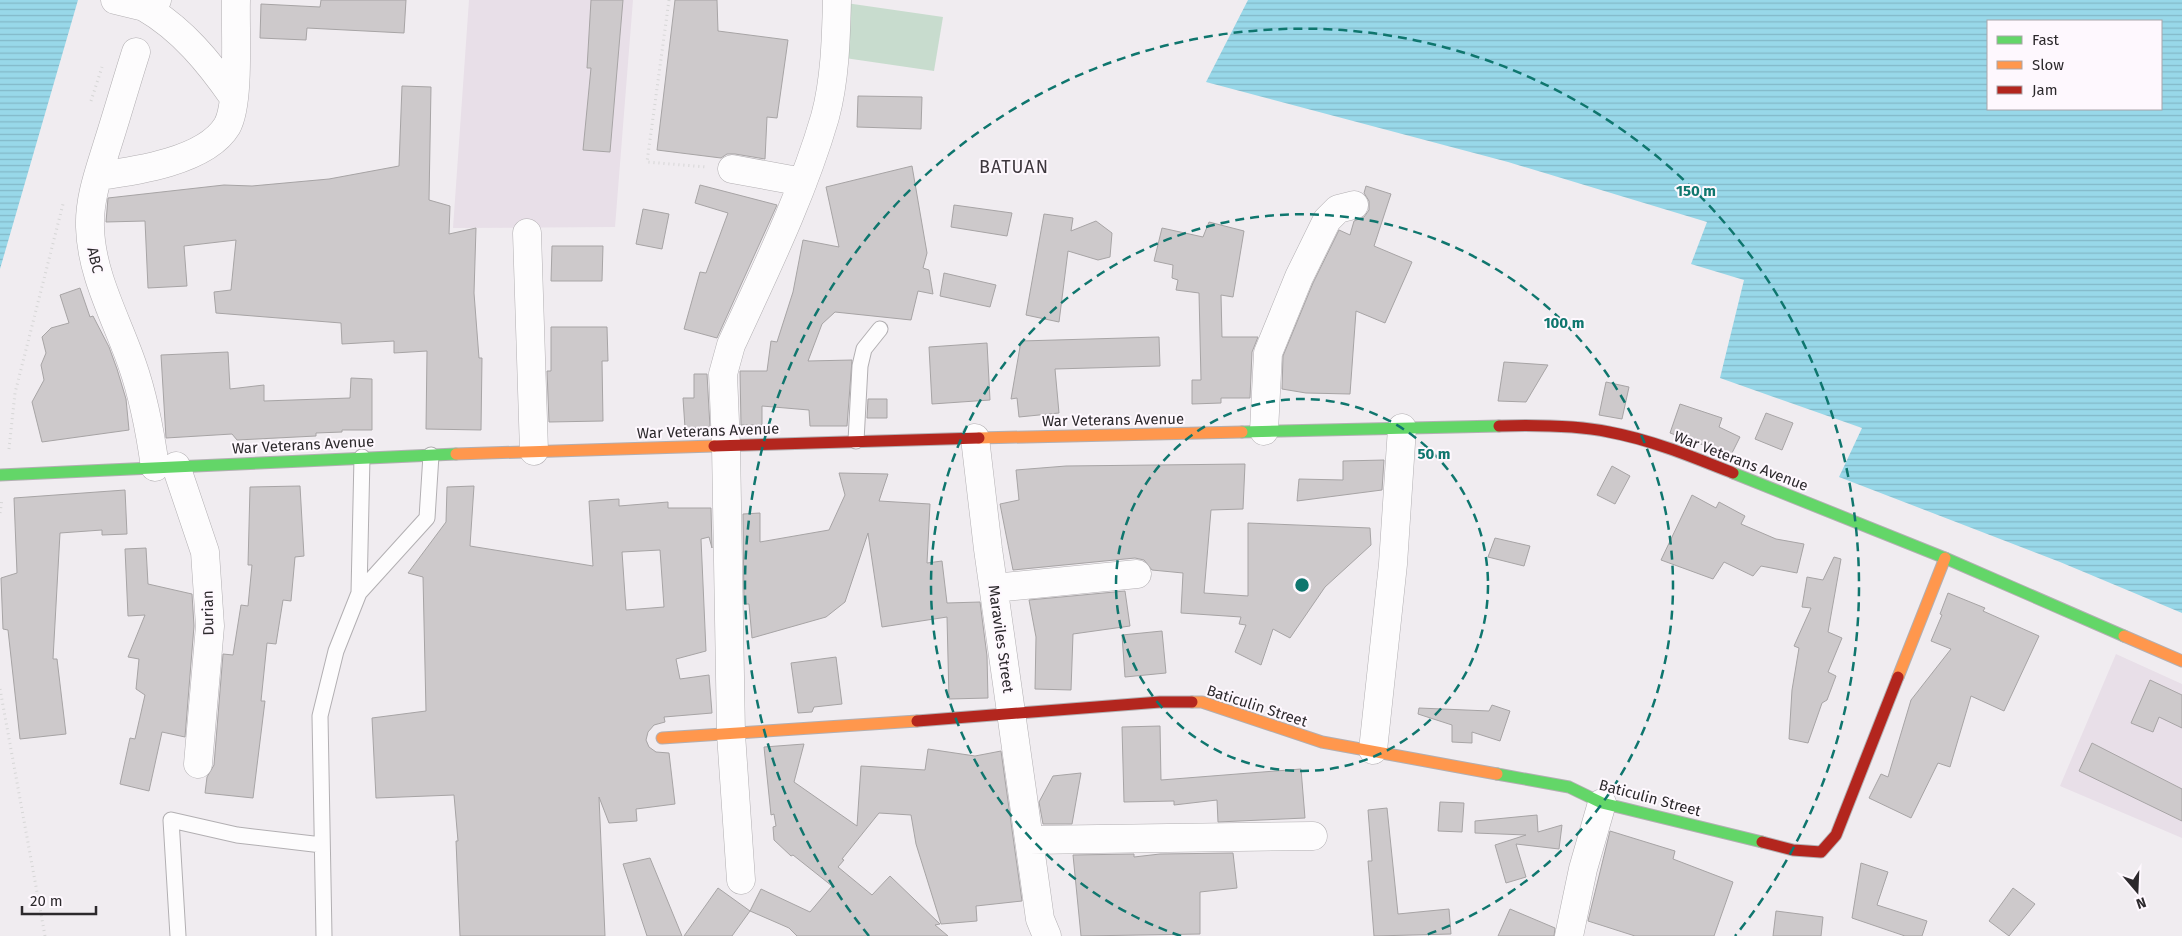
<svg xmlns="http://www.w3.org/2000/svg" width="2182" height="936" viewBox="0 0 2182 936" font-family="'Fira Sans',sans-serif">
	<defs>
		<pattern id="water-rules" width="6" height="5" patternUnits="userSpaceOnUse" patternTransform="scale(1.25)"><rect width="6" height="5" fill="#98d8e9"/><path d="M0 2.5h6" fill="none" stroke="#83b9c8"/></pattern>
	</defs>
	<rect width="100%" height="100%" fill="#f0ecf0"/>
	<!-- built -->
	<path fill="#e8dfe8" d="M469,0h164l-18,227 -162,1z
		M2116,654l66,30v154l-122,-52z"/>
	<!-- green -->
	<path fill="#c8dcce" d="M846,3l97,14 -9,54 -96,-14z"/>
	<!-- water -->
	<path fill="url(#water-rules)" fill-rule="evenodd" d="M0,0h78l-78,269z
		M1248,0h934v613l-122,-51 -221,-85 23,-49 -142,-50 24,-98 -53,-16 16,-42 -199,-60 -302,-80zM1988,21h173v88h-173z"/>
	<!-- building -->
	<path fill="#cdc9cb" stroke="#a7a4a5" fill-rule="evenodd" d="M321,0h85l-2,33 -97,-5 -1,12 -46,-2 1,-34 59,3z
		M591,0h32l-13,152 -27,-2 8,-82h-4z
		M675,0h42l1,31 70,9 -11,78 -10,-1 -2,42 -30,-5h-8l-6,4 -64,-8z
		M402,86l29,1 -2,113 21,6 -1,28 27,-6 -2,65 5,65h3l-1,72 -55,-1 1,-78 -33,2v-12l-52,3 -1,-21 -125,-10 -2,-21 17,-2 5,-50 -52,6 3,40 -39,2 -3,-67 -39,1 2,-24 116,-13 28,1 77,-7 70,-13z
		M858,96l64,1 -1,32 -64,-2z
		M912,166l15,87 -4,15 6,2 4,24 -15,-3 -7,29 -76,-8 -13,12 -14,37 44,-1 -5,66h-37l-1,-16 -47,-4v19h-21l-1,-54h27l4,-30 6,1 16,-50 10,-52 36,7 -13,-60z
		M700,185l77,20 -60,133 -33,-9 16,-57 6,1 22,-60 -33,-10z
		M1366,186l25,8 -17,52 38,16 -27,61 -29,-12 -6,83 -44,-1 -24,-4 1,-33 30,-73 26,-53 11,5 4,-14 10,-4 5,-7v-9l-5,-8z
		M954,205l58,8 -5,23 -56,-9z
		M643,209l26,5 -7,35 -26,-5z
		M1044,214l29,4 -2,13 25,-10 16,12 -2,24 -12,3 -30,-9 -9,71 -33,-7z
		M1209,222l35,9 -11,66 -12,-2 1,42h36l-6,15 -2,46h-29v5l-29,1v-24h9l-2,-87 -23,-3 2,-10 -6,-2 1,-13 -19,-4 8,-33 41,9z
		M552,246h51l-1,35h-51z
		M944,273l52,12 -6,22 -50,-11z
		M80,288l10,29 3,-1 16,31 8,22 9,30 3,31 -87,12 -10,-40 12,-22 -3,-15 5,-12 -4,-16 9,-9 18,-5 -9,-28z
		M551,327h56l1,34h-6l1,60 -54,1 -2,-51h4z
		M1159,337l1,29 -105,3 4,44 -40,4 -2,-19 -6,1 10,-58z
		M987,343l3,57 -58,4 -3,-57z
		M228,352l2,37 34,-4v16l86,-3 1,-20 21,1v51h-30v2l-26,1v3l-79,4 -5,-6 -66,4 -5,-83z
		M1504,362l44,3 -22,37 -28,-1z
		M694,374h13l3,53 -25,1 -2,-30h11z
		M1606,382l23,5 -7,32 -23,-4z
		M868,399h19v19h-20z
		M1680,404l42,14 -3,9 21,10 -9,18 -61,-22z
		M1766,413l27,10 -11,27 -27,-11z
		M1384,460l-2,30 -85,11 2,-22 44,1v-19z
		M1245,464l-2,45 -32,1 -7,83 44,3v-73l122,5 1,17 -46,42 -35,51 -17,-9 -12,36 -26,-13 11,-27 -7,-1 2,-7 -60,-4 2,-40 -31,-3 -8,-10 -9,-2 -122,12 -13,-66 19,-4 -3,-30 50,-4z
		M1612,466l18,10 -15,28 -18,-9z
		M839,473l49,1 -9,27 51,3 -3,59 15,-2 5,42 33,-1 7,54 1,42 -39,1 -2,-82 -65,10 -14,-94 -23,69 -19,15 -74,21 -3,-34h-5l-1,-90 17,-1v29l69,-12 16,-35z
		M300,486l4,70 -9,1 -4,44 -8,-1 -7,44 -9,-1 -6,58h4l-12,97 -48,-5 2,-16 7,-12 9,-111 10,1 8,-50 7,1 4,-41h-4l2,-78z
		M474,486l-4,60 123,20 -4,-65 30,-2v7l49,-4v6h43l1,40 -3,-11 -8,2 5,112 -30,8 4,20 29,-4 3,38 -48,4 1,5 -11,3 -6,7 -2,8 3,7 7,5 13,1 6,51 -39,5 1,12 -28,2 -10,-26 6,139h-145l-4,-95h2l-4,-46 -78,3 -4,-80 54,-7 -3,-134 -15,-4 38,-51 1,-35zM660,550l4,57 -38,3 -4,-58z
		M125,490l2,44 -25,1v-5l-42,3 -7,126h4l9,75 -46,5 -12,-109 -5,-1 -2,-51 16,-5 -3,-75z
		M1692,495l24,13 3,-6 26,14 -4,8 35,15 28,5 -7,29 -36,-7 -8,10 -29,-14 -11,17 -52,-19z
		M1495,538l35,8 -6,20 -36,-9z
		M146,548l2,36 44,10 2,32 -9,111 -23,-5 -13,59 -29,-7 10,-46 5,1 10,-44 -9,-6 3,-30 -11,-2 17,-42 -17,1 -3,-67z
		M1834,557l7,2 -13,73 14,6 -14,34 8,4 -9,24 -5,3 -14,40 -19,-4 3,-49 7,-42 -5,-2 17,-38 -9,-1 5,-30 16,3z
		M1125,591l5,35 -57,8 -2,56 -36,-1 1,-52 -7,-37z
		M1948,593l37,15 -2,3 56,25 -35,75 -33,-15 -21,71 -12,-4 -27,55 -42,-20 12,-24 7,3 23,-77 40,-51 -20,-8 11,-26 -2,-1z
		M1162,631l4,42 -41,4 -3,-42z
		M836,657l6,47 -28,3 -2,5 -14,1 -7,-50z
		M2150,680l32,15v33l-23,-11 -6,15 -22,-9z
		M1492,705l18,6 -10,30 -28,-9v11l-20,-1v-17l-34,-11 1,-6 70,3z
		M1160,726l1,54 140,-11 4,49 -87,4 -1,-22 -43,5v-4l-50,1 -2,-75z
		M2092,743l90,46v32l-103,-50z
		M804,744l-10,38 63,44 4,-60 64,4 3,-21 47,7 26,-5 21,150 -46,5 1,15 -36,3 -25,-80 -5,-29 -32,-2 -37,46 2,1 -6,7 34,28 18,-19 50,48 -5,1 13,11h-151l-8,-8 -39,-17 11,-22 49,23 22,-26 -39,-31 -2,1 -17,-16 -1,-13 3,-1 -2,-12 -3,1 -7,-68z
		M1081,773l-9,51h-29l-4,-22 14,-26z
		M1440,802l24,1 -2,29 -24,-1z
		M1387,808l11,106 51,-5 2,25 -77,2 -6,-75h4l-4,-51z
		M1537,815l1,17 24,-7 -3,24 -43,-5 10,33 -20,6 -11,-38 31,-10 -51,-2v-12z
		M1610,831l65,20 -2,8 60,23 -19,54h-79l-47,-15z
		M1233,853l4,35 -37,4v42l-119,2 -8,-81 61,-1v3l26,-3z
		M650,858l32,78h-35l-24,-72z
		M1861,863l27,9 -11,33 50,16 -5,15h-17l-53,-18z
		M718,888l32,23 -18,25h-48z
		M2013,888l22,16 -26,32 -20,-15z
		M1510,909l45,19 -1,8h-56z
		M1776,911l47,6 -2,19h-48z"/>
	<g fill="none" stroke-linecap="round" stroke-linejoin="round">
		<!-- lane casing -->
		<g stroke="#b2afb2" stroke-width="17">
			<path id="lane" d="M856,441l4,-75 4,-17 16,-20
				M359,593l3,-136
				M178,936l-7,-116 66,15 85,10
				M324,936l-4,-220 16,-65 23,-58 68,-75 4,-63"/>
		</g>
		<!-- street casing -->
		<g stroke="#b2afb2" stroke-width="29">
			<path id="street" d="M115,0l29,7 13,-7
				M144,7c38,22 65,55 90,91
				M136,52c-10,31 -19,63 -29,94 -8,26 -18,53 -17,81 1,48 27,93 42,137 12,34 18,67 23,103
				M732,169l71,13
				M98,176c38,-5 108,-15 129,-50 13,-23 8,-97 9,-126
				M527,233l7,218
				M1264,431l4,-78 31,-76 28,-57 11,-11 16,-4
				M975,438l13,111 41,291 11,79 7,17
				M176,466l29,86 5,74 -12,138
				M994,588l143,-14
				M1373,750l20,-186 9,-136
				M1029,840l284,-4
				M741,880l-10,-146 -5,-288 -3,-72 8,-29c34,-74 71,-149 94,-228 10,-37 11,-78 12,-117
				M1569,936l14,-67 19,-66"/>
		</g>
		<!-- fast casing -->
		<g stroke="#b2afb2" stroke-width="13">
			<path id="fast" d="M1242,432l257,-6
				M1733,473l212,85 179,78
				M0,475l456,-21
				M1497,774l72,13 33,16 160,39"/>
		</g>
		<!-- slow casing -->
		<g stroke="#b2afb2" stroke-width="13">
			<path id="slow" d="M979,438l263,-6
				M456,454l258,-8
				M2124,636l58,25
				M1898,677l47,-119
				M1192,702h10l120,40 175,32
				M662,738l255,-17"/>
		</g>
		<!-- jam casing -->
		<g stroke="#b2afb2" stroke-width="13">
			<path id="jam" d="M1499,426c36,-1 75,-1 110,6 43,8 84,25 124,41
				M714,446l265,-8
				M917,721l243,-19h32
				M1762,842l31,8 28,2 15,-17 62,-158"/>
		</g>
		<!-- path -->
		<path stroke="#d6d6d6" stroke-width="3" stroke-dasharray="1 4" stroke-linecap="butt" d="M669,0l-22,162 59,5
			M91,101l11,-34
			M9,449l6,-56 48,-189
			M0,513l2,-14
			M0,689l45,247"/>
		<!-- lane -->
		<use href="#lane" stroke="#fdfcfd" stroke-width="15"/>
		<!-- street -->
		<use href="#street" stroke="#fdfcfd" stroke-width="28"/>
		<!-- fast -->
		<use href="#fast" stroke="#63d668" stroke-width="11"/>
		<!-- slow -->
		<use href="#slow" stroke="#ff974d" stroke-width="11"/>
		<!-- jam -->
		<use href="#jam" stroke="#b3261e" stroke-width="11"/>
	</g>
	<!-- distance rings -->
	<g fill="none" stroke="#0f766e" stroke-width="2.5" stroke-dasharray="9 6">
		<circle cx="1302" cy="585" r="186"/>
		<path d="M1181 936A371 371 0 1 1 1423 936"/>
		<path d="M869 936A557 557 0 1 1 1735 936"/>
	</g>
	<g text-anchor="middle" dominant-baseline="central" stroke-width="4" stroke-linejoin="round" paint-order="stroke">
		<!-- street labels -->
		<g font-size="15" fill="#2c292c" stroke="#fef8fe">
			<text transform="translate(95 260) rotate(77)">ABC</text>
			<text transform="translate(1113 420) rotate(-1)">War Veterans Avenue</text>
			<text transform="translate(708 431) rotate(-2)">War Veterans Avenue</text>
			<text transform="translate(303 445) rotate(-3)">War Veterans Avenue</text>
			<text transform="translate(1741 461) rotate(21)">War Veterans Avenue</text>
			<text transform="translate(208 613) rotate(-91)">Durian</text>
			<text transform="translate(1001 639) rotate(82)">Maraviles Street</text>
			<text transform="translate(1257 706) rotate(18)">Baticulin Street</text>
			<text transform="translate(1650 798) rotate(15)">Baticulin Street</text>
		</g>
		<!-- quarter labels -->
		<g font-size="18" letter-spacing="1" fill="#3e383e" stroke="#fef8fe">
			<text x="1014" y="167">BATUAN</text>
		</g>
	</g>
	<circle cx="1302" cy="585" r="8" fill="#0f766e" stroke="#fef8fe" stroke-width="2.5"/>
	<g font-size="15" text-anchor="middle" font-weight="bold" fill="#0f766e" stroke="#fef8fe" stroke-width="4" stroke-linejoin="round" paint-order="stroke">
		<text x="1696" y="196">150 m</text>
		<text x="1564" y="328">100 m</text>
		<text x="1434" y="459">50 m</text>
	</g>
	<!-- legend -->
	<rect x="1987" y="20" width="175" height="90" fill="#fef8fe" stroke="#aaa5aa"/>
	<rect x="1997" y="36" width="25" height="8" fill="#63d668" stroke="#aaa5aa"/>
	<text x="2032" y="45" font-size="15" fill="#2c292c">Fast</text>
	<rect x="1997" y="61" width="25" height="8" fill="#ff974d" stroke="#aaa5aa"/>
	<text x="2032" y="70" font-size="15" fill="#2c292c">Slow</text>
	<rect x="1997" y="86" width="25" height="8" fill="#b3261e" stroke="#aaa5aa"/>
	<text x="2032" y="95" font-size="15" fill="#2c292c">Jam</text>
	<!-- north arrow -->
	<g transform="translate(2137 891) rotate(161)" stroke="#fef8fe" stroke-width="4" paint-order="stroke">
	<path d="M0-4L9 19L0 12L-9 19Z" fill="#2c292c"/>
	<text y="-8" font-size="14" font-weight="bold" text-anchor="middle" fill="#2c292c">N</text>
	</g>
	<!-- scale -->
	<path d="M22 906v8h74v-8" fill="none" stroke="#2c292c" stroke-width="2.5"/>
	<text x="30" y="906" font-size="15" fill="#2c292c" stroke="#fef8fe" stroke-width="4" paint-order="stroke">20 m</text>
</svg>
